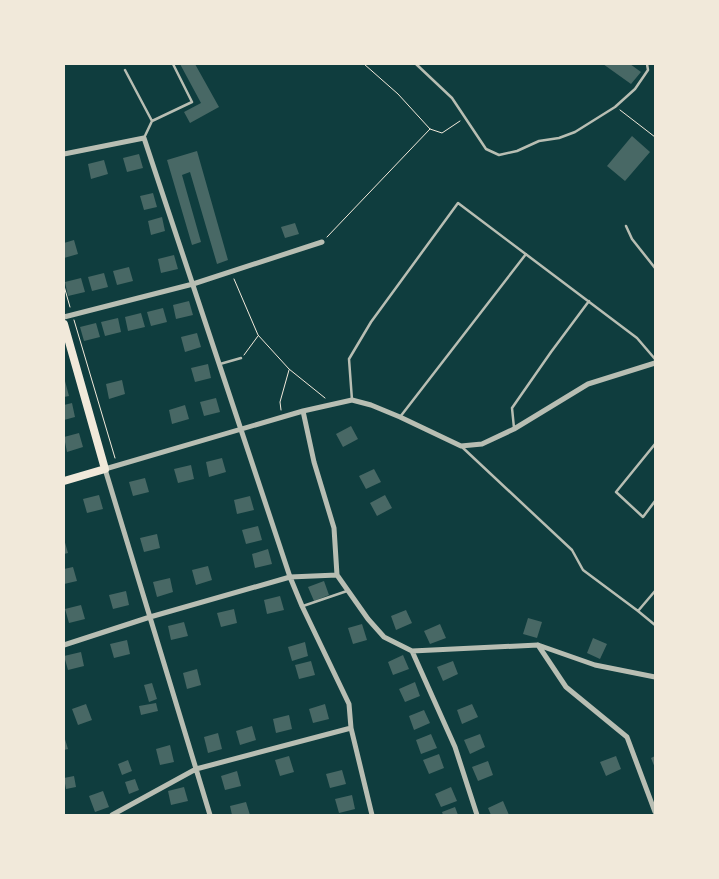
<svg xmlns="http://www.w3.org/2000/svg" width="719" height="879" viewBox="0 0 719 879" font-family="Inter,sans-serif">
	<rect width="100%" height="100%" fill="#0f3d3e"/>
	<!-- building -->
	<path fill="#486865" d="M180,64h15l24,43 -29,16 -6,-11 17,-9z
		M603,64h27l11,8 -10,12z
		M632,136l18,16 -25,29 -18,-15z
		M197,151l31,109 -11,4 -27,-92 -8,3 19,67 -9,3 -25,-85z
		M139,154l4,14 -16,4 -4,-14z
		M104,160l4,14 -17,5 -3,-15z
		M153,193l4,14 -13,3 -4,-14z
		M162,217l3,14 -14,4 -3,-14z
		M295,223l4,11 -14,4 -4,-11z
		M74,240l4,14 -14,4v-15z
		M174,255l4,14 -17,4 -3,-14z
		M129,267l4,14 -16,4 -4,-14z
		M104,273l4,14 -16,4 -4,-14z
		M81,278l4,14 -17,4 -3,-14z
		M189,301l4,14 -17,4 -3,-14z
		M163,308l4,14 -16,4 -4,-14z
		M141,313l4,14 -17,4 -3,-14z
		M118,318l3,14 -16,4 -4,-14z
		M96,323l4,14 -16,4 -4,-14z
		M197,333l4,14 -16,5 -4,-15z
		M208,364l3,14 -16,4 -4,-14z
		M122,380l3,14 -16,5 -3,-15z
		M65,381l4,15 -5,1v-15z
		M216,398l4,14 -16,4 -4,-14z
		M72,403l3,14 -11,3v-15z
		M185,405l4,14 -17,5 -3,-14z
		M351,426l7,13 -15,8 -7,-13z
		M79,433l4,14 -16,5 -3,-15z
		M222,458l4,14 -17,5 -3,-15z
		M191,465l3,14 -16,4 -4,-14z
		M374,469l7,13 -15,7 -7,-13z
		M145,478l4,14 -16,4 -4,-14z
		M99,495l4,14 -16,4 -4,-14z
		M385,495l7,13 -15,8 -7,-13z
		M250,496l4,14 -17,4 -3,-14z
		M258,526l4,14 -16,4 -4,-14z
		M157,534l3,14 -16,4 -4,-14z
		M64,539l4,14 -4,1z
		M268,549l4,15 -17,4 -3,-14z
		M208,566l4,14 -16,5 -4,-15z
		M73,567l4,14 -13,3v-15z
		M170,578l3,14 -16,5 -4,-15z
		M324,581l5,14 -15,6 -6,-14z
		M126,591l3,14 -16,4 -4,-14z
		M280,596l4,14 -17,4 -3,-14z
		M81,605l4,14 -16,4 -4,-14z
		M234,609l3,14 -16,4 -4,-14z
		M406,610l6,13 -16,7 -5,-14z
		M528,618l14,4 -5,16 -14,-4z
		M184,622l4,14 -17,4 -3,-14z
		M362,624l5,16 -14,4 -5,-16z
		M440,624l6,14 -16,6 -6,-13z
		M593,638l14,6 -7,15 -13,-6z
		M127,640l3,14 -16,4 -4,-14z
		M305,642l3,14 -16,5 -4,-14z
		M81,652l3,14 -16,4 -4,-14z
		M403,655l6,14 -16,6 -5,-13z
		M311,661l4,14 -16,4 -4,-14z
		M453,661l5,13 -15,7 -6,-14z
		M197,669l4,16 -14,4 -4,-16z
		M415,682l5,14 -15,6 -6,-13z
		M152,683l5,16 -8,3 -5,-17z
		M156,703l2,8 -17,4 -2,-9z
		M86,704l6,16 -14,5 -6,-16z
		M325,704l4,15 -16,4 -4,-14z
		M472,704l6,13 -16,7 -5,-14z
		M424,710l6,13 -16,7 -5,-14z
		M289,715l3,14 -16,4 -3,-14z
		M252,726l4,14 -16,5 -4,-14z
		M218,733l4,16 -14,4 -4,-16z
		M431,734l6,14 -16,6 -5,-14z
		M480,734l5,13 -15,7 -6,-14z
		M64,736l4,13 -4,1z
		M170,745l4,17 -14,3 -4,-16z
		M439,754l5,14 -15,6 -6,-14z
		M289,756l5,16 -14,4 -5,-16z
		M616,756l5,13 -15,7 -6,-14z
		M655,756v12l-4,-10z
		M128,760l4,11 -10,4 -4,-11z
		M488,761l5,14 -15,6 -6,-14z
		M342,770l4,14 -16,4 -4,-14z
		M237,771l4,15 -16,4 -4,-14z
		M74,776l2,11 -10,2 -2,-11z
		M135,779l4,11 -10,4 -4,-12z
		M184,787l4,14 -17,4 -3,-14z
		M451,787l6,14 -16,6 -6,-13z
		M103,791l6,16 -14,5 -6,-16z
		M352,795l3,14 -16,4 -4,-14z
		M503,801l6,14h-18l-3,-7z
		M246,802l4,13h-18l-2,-9z
		M455,807l3,8h-15l-1,-3z"/>
	<g fill="none" stroke-linecap="round" stroke-linejoin="round">
		<!-- path -->
		<path stroke="#f1e9da" stroke-width="1" d="M364,64l34,30 32,35 12,4 18,-12
			M620,110l35,27
			M327,237l103,-108
			M234,279l24,56 31,34 36,29
			M64,286l6,21
			M74,320l41,138
			M244,355l14,-19
			M281,410l-1,-8 9,-32"/>
		<!-- service -->
		<path stroke="#b8beb3" stroke-width="2.5" d="M416,64l36,34 34,51 13,6 18,-4 22,-10 20,-3 16,-6 40,-25 20,-18 13,-19 -1,-6
			M125,70l27,51
			M144,138l8,-17 40,-19 -19,-38
			M626,226l6,13 23,29
			M220,364l21,-6
			M352,400l-3,-41 22,-37 87,-119 179,135 18,21
			M400,417l126,-163
			M514,428l-2,-20 39,-56 38,-51
			M655,444l-39,48 27,25 12,-16
			M462,447l110,103 11,20 55,41 17,-20
			M303,606l44,-15
			M638,611l17,14"/>
		<!-- minor -->
		<path stroke="#b8beb3" stroke-width="5" d="M64,154l80,-16 146,439 12,29 47,98 2,24 21,87
			M64,317l129,-33 129,-42
			M303,411l11,51 20,66 3,47 31,44 16,18 28,14 43,96 22,68
			M64,645l86,-28 140,-40 47,-2
			M538,645l57,20 60,12
			M412,651l126,-6 28,42 61,50 28,75
			M112,815l84,-46 155,-41
			M210,815l-105,-346 198,-58 49,-11 19,5 29,12 61,29 21,-2 32,-15 74,-45 67,-21"/>
		<!-- secondary -->
		<path stroke="#f1e9da" stroke-width="8" d="M64,324l41,145 -41,12"/>
	</g>
	<!-- border -->
	<rect width="719" height="879" fill="none" stroke="#f1e9da" stroke-width="130"/>
</svg>
